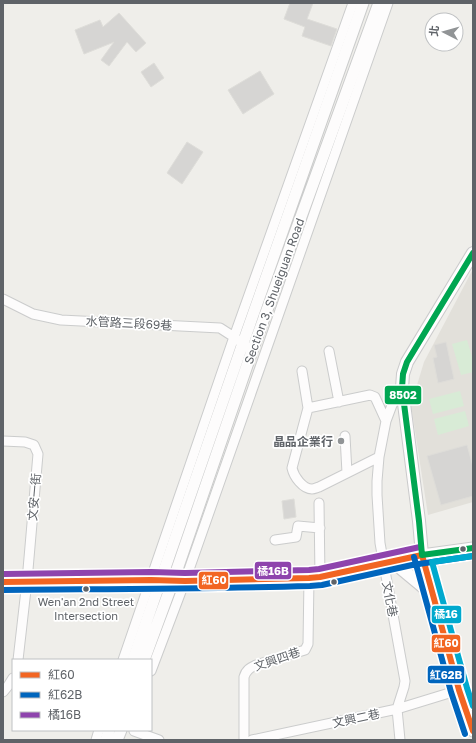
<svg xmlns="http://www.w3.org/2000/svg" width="476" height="743" viewBox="0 0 476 743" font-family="'Golos Text','Noto Sans TC',sans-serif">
	<rect width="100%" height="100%" fill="#efeeea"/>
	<!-- education -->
	<path fill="#e2e0da" d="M473,269v233l-45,13 -17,-110 13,-43z"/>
	<!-- green -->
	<path fill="#d8ebd6" d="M467,340l6,20v12l-12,3 -9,-31z
		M460,391l4,15 -31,8 -4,-15z
		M465,411l4,15 -31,9 -4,-16z"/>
	<!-- building -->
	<path fill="#d6d5d3" stroke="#deddd9" d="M290,3h23l-6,16 30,10 -6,17 -29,-10 3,-9 -21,-8z
		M119,13l27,30 -10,9 -9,-10 -18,24 -8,-6 13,-18 -30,12 -9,-24 25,-10 3,7z
		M154,63l10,15 -13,9 -10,-15z
		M260,71l14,23 -31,20 -15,-24z
		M187,142l16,10 -21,32 -15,-11z
		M446,342l8,37 -16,4 -5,-25 4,-1 -3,-12z
		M467,445l6,22v29l-32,9 -14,-49z
		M294,499l2,18 -12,2 -2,-18z"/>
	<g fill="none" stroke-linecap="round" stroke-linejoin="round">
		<!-- minor casing -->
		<g stroke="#cbcccc" stroke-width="11">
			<path id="minor" d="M3,299l30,15 28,6 159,8 14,9 18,14
				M329,351l10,51
				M302,371l6,37
				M345,436l2,37
				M3,441l22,1 9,3 4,9 -11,127 -9,79
				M379,457l-60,30c-3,1 -5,2 -7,2 -9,0 -18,-12 -20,-21l16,-60 62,-13 5,2 11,24
				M319,503l1,74
				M275,540l21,-3 2,-11 22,2
				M123,660l111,-323 119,-334
				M151,671l34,-90 203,-578
				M3,692l5,-6 5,-8
				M134,731l25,9
				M96,740l3,-10
				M244,740v-63c2,-7 6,-9 12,-12l49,-15 3,-6 1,-66
				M252,740l145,-31 62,-19
				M400,740l-3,-31 7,-22 1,-6 -25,-138 -3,-48v-14l2,-24 7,-36 6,-16 10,-17"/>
		</g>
		<!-- tertiary casing -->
		<g stroke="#cbcccc" stroke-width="13">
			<path id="tertiary" d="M473,548l-51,7 37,135 14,41
				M133,660l110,-317 120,-340
				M144,660l29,-79 79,-230 127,-348
				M106,740l3,-10
				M117,740l4,-10"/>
		</g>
		<!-- secondary casing -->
		<g stroke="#cacacb" stroke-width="14">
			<path id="secondary" d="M392,561l41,34
				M3,582l148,-2 34,1 124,-3 11,-1 102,-22 -3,-34 -17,-133 1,-14 4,-12 66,-109"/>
		</g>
		<!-- minor -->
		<use href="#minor" stroke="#fdfcfc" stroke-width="9"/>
		<!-- tertiary -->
		<use href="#tertiary" stroke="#fdfcfc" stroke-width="11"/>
		<!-- secondary -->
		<use href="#secondary" stroke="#fdfcfc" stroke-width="12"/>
		<!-- bus-1 casing -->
		<g stroke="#fff" stroke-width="9">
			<path id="bus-1" d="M422,555l37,135 14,41
				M3,582l148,-2 34,1 124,-3 11,-1 102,-22"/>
		</g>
		<!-- bus-2 casing -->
		<g stroke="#fff" stroke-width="9">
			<path id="bus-2" d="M414,557l37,135 14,42
				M3,590c102,-1 205,-1 307,-4l12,-1 90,-20 61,-9"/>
		</g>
		<!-- bus-3 casing -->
		<g stroke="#fff" stroke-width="9">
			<path id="bus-3" d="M3,574l148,-2 34,1 124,-3 10,-1 101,-22"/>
		</g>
		<!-- bus-4 casing -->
		<g stroke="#fff" stroke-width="9">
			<path id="bus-4" d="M422,555l-3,-34 -17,-133 1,-14 4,-12 66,-109
				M422,555l51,-7"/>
		</g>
		<!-- bus-5 casing -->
		<g stroke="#fff" stroke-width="9">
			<path id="bus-5" d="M473,556l-41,6 35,126 6,18"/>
		</g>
		<!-- bus-1 -->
		<use href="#bus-1" stroke="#f26522" stroke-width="6"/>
		<!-- bus-2 -->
		<use href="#bus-2" stroke="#0065bd" stroke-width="6"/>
		<!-- bus-3 -->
		<use href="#bus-3" stroke="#8e44ad" stroke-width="6"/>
		<!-- bus-4 -->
		<use href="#bus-4" stroke="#00a651" stroke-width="6"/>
		<!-- bus-5 -->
		<use href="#bus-5" stroke="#00a9ce" stroke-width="6"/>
	</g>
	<!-- markers -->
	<circle fill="#919496" stroke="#fff" stroke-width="1.5" cx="341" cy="441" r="4"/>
	<g fill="#5f6368" stroke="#fff" stroke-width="1.5">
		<circle cx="463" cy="549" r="3.5"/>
		<circle cx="334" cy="582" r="3.5"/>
		<circle cx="86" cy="589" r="3.5"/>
	</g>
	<g text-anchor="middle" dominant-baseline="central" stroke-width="3.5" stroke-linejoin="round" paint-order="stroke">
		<!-- bus labels -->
		<g font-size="11" fill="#5f6368" stroke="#fff">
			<text x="86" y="601">Wen'an 2nd Street<tspan x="86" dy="14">Intersection</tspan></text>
		</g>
		<!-- street labels -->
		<g font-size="12" fill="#5f6368" stroke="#fff">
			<text transform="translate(274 291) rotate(-70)">Section 3, Shueiguan Road</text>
			<text transform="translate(129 323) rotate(3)">水管路三段69巷</text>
			<text transform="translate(34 497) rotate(-85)">文安一街</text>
			<text transform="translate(390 599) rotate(79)">文化巷</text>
			<text transform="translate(277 659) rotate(-19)">文興四巷</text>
			<text transform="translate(356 718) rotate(-12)">文興二巷</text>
		</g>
		<!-- poi labels -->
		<g font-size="12" font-weight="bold" fill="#5f6368" stroke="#fff" text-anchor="end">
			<text x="333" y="441">晶品企業行</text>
		</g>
	</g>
	<g stroke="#fff" stroke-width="1.5">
		<rect x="384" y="385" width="38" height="20" rx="4" fill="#00a651"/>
		<rect x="254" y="561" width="38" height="19" rx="4" fill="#8e44ad"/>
		<rect x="198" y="571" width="31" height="19" rx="4" fill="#f26522"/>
		<rect x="431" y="605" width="31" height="19" rx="4" fill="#00a9ce"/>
		<rect x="431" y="634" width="30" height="19" rx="4" fill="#f26522"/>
		<rect x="427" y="665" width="38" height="19" rx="4" fill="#0065bd"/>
	</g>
	<g font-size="11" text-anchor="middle" font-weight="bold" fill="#fff">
		<text x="403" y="399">8502</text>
		<text x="273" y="575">橘16B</text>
		<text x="214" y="584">紅60</text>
		<text x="446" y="618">橘16</text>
		<text x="446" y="647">紅60</text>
		<text x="446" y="679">紅62B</text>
	</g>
	<!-- border -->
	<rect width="476" height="743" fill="none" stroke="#5f6368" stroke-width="8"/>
	<!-- legend -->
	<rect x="12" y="659" width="140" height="72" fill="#ffffff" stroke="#bfc1c3"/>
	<rect x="20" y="672" width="20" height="6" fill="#f26522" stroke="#bfc1c3"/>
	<text x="48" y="679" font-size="12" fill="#5f6368">紅60</text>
	<rect x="20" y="692" width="20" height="6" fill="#0065bd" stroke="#bfc1c3"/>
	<text x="48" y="699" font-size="12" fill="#5f6368">紅62B</text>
	<rect x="20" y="712" width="20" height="6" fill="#8e44ad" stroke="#bfc1c3"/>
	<text x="48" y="719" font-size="12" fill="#5f6368">橘16B</text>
	<!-- north arrow -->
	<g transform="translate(444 32) rotate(276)"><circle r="19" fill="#ffffff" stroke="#bfc1c3"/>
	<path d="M0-3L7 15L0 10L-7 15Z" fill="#919496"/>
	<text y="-6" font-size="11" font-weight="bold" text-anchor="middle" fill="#5f6368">北</text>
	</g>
</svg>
